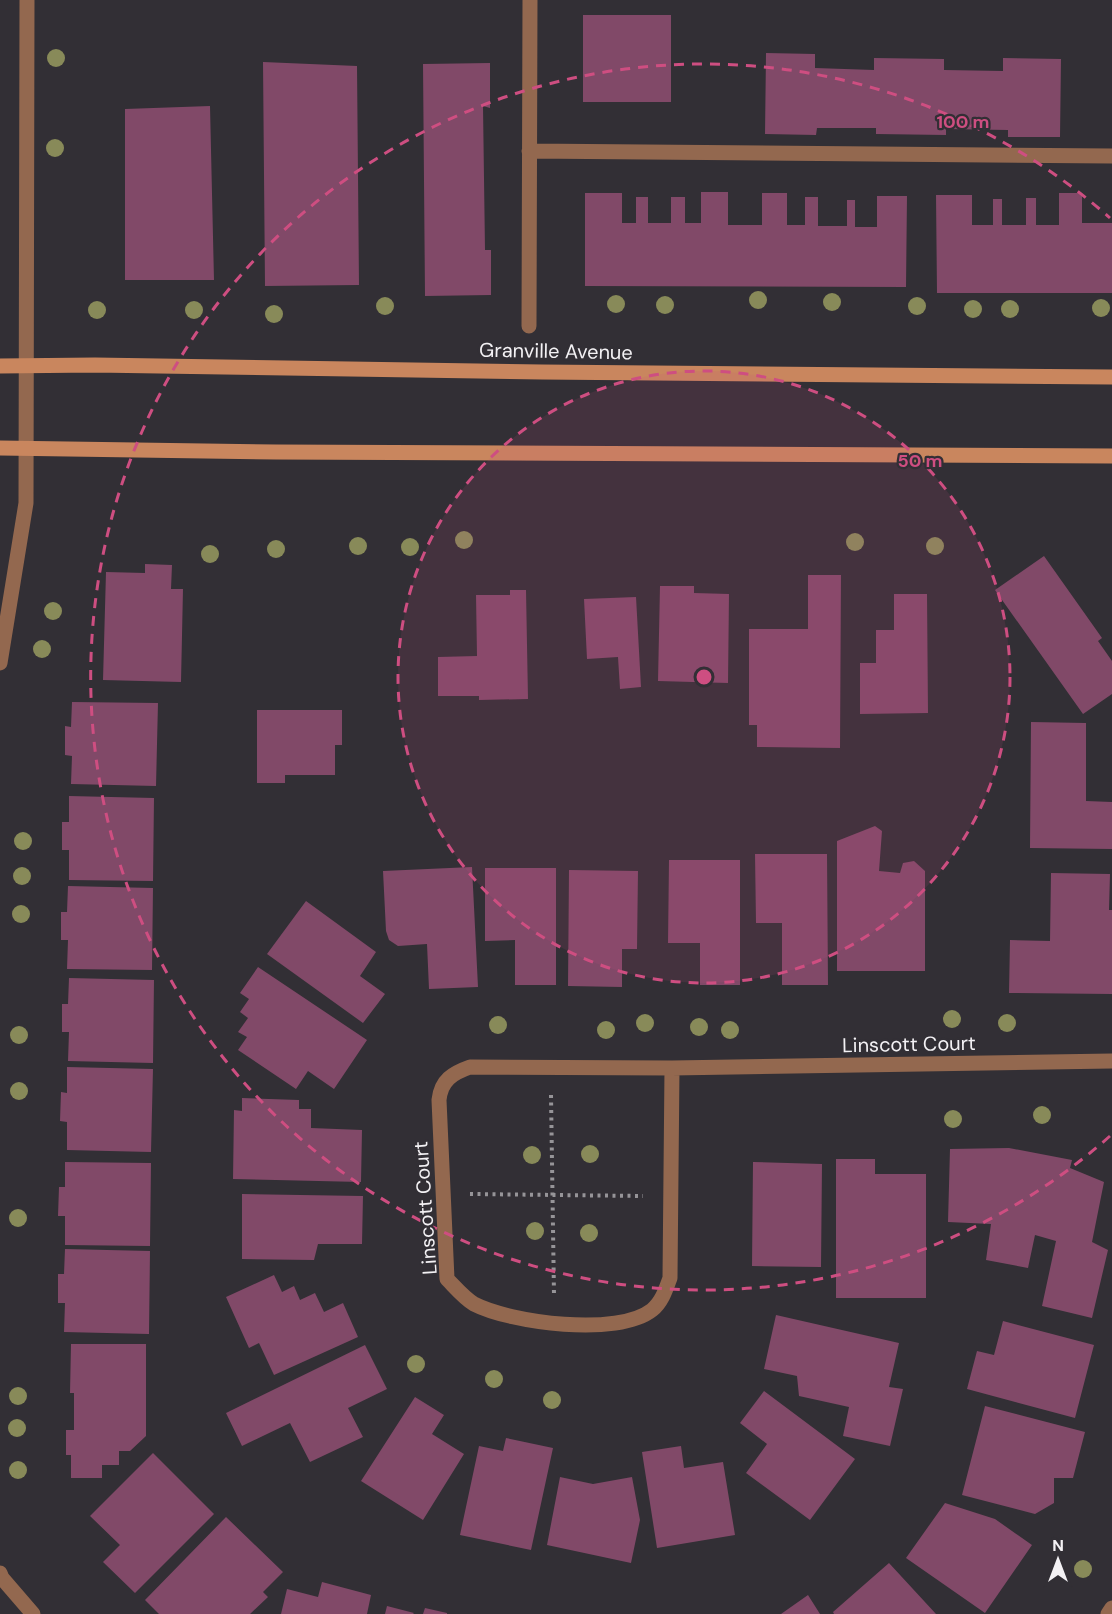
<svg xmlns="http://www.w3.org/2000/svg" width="1112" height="1614" viewBox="0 0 1112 1614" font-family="'DM Sans',sans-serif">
	<rect width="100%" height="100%" fill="#322f35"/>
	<!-- building -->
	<path fill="#814968" d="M583,15h88v87h-88z
		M766,53l49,1v14l59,2v-12l70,1v11l59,1v-13l58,1 -1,78h-52v-7l-62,-1v6l-70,-1v-6h-59l-1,7 -51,-1z
		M263,62l94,4 2,219 -94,1z
		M490,63v45l-7,-2 2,144h6v45l-66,1 -2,-232z
		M210,106l4,174h-89v-171z
		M701,192h27v33h34v-32h25v32h18v-28h13v29h29v-26h8v27h22v-31h30l-1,91 -321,-1v-93h37v30h14v-26h12v26h23v-26h14v26h16z
		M1059,193h23v30h30v70h-175l-1,-98h36v30h21v-26h9v26h24v-27h10v27h23z
		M1044,556l58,82 -4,3 14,20v33l-29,20 -88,-124z
		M145,564l27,1 -1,24h12l-2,93 -78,-2 3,-108 39,1z
		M808,575h33l-1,173 -83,-1v-22h-8v-96h59z
		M660,586h34v7l35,1 -1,89 -70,-2z
		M510,590h16l2,109 -49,1v-4h-41v-39l39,-1 -1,-61h34z
		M894,594h33l1,119 -68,1v-51h16v-33h18z
		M636,597l5,90 -21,2 -2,-32 -31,2 -3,-60z
		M72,702l86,1 -2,83 -85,-2 1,-28 -7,-1v-29l6,1z
		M257,710h85v35h-7v30h-50v8h-28z
		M1031,722l55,1v78l26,1v47l-82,-1z
		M69,796l85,2 -1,83 -84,-1v-30h-7v-28h7z
		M875,826l7,5 -3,40 21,2 3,-10 11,-2 11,10v100h-88v-130z
		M755,854h72l1,131h-46v-62h-26z
		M669,860h71v125h-40v-42h-32z
		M472,867l6,120 -49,2 -2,-45 -29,2 -9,-6 -3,-9 -3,-60z
		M485,868h71v117h-41v-45l-30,1z
		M569,870l69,1 -1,78h-15v38l-54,-1z
		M1051,873l59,1 -1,36h3v84l-103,-1 1,-53 40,1z
		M68,886l85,2 -1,82 -85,-1 1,-29h-7v-28h6z
		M306,901l70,51 -16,24 25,18 -22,29 -96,-69z
		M258,967l109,73 -33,49 -26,-18 -12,18 -58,-39 9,-13 -9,-5 10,-14 -8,-6 9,-13 -9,-6z
		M69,978l85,2 -1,83 -85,-2 1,-29h-7v-28h6z
		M67,1067l86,2 -2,83 -84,-2v-28l-7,-1 1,-29 6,1z
		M242,1098l57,2v9h12v19l51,2 -1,52 -128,-3 1,-69 8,1z
		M1009,1148l63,12 -2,8 34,14 -12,60 16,8 -16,68 -50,-12 14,-65 -21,-6 -7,33 -42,-8 5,-36 -43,-2 2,-73z
		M836,1159h39v15h51v124h-90z
		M65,1162l86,1 -1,83 -85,-1v-29h-7l1,-29h6z
		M753,1162l69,2 -1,103 -69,-1z
		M242,1194l121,2 -1,48h-44l-4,16 -72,-1z
		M65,1249l85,2 -1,83 -85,-2 1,-29h-7v-29h6z
		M274,1275l8,17 12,-6 6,14 15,-7 9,19 19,-9 15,34 -84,38 -15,-32 -10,5 -23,-51z
		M776,1315l123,28 -10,44 14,2 -13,57 -47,-10 6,-29 -50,-11 -2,-20 -33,-7z
		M1003,1321l91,24 -19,73 -108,-29 10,-38 17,4z
		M71,1344h75v92l-16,15h-11v14h-17v13h-31v-23h-5v-25h8v-37h-4z
		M365,1345l22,44 -39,19 15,29 -53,25 -20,-39 -48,23 -16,-33z
		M764,1391l91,68 -45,61 -64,-47 21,-29 -27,-21z
		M415,1397l29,18 -12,19 32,20 -41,66 -62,-39z
		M985,1406l100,26 -12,46h-19v25l-19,11 -73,-19z
		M506,1438l47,10 -22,102 -71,-15 19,-89 24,5z
		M681,1446l3,22 39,-6 12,73 -78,13 -15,-96z
		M153,1453l61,61 -79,79 -32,-31 17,-17 -30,-29z
		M560,1477l33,7 39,-7 8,43 -9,43 -84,-18z
		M945,1503l50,16 37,26 -47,68 -79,-55z
		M226,1517l57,55 -20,20 5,5 -18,17h-91l-14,-14z
		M889,1563l47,51h-102l-1,-2z
		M322,1582l49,13 -4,19h-86l6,-25 31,8z
		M808,1595l12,19h-39z
		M387,1606l27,7 -1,1h-28z
		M425,1608l22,5v1h-24z"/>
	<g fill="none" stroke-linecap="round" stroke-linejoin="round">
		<!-- path -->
		<path stroke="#969498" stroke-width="4" stroke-dasharray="3 4.5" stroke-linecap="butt" d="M551,1095l3,200
			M470,1194l173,2"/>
		<!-- lane -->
		<path stroke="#93684f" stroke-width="15" d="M529,151l583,5
			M529,326l1,-326"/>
		<!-- street -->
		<path stroke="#93684f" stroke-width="15" d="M0,663l26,-160 1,-503
			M672,1068l-2,210c-4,11 -8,24 -18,32 -34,27 -141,13 -178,-6 -10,-6 -19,-17 -27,-25l-8,-179c2,-20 14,-27 31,-33l202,1 440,-7
			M0,1573l2,5 31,36
			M1108,1614l4,-6"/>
		<!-- secondary -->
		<path stroke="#c9865e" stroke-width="15" d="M0,366l95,-1 447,7 570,5
			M0,448l276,4 836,4"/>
	</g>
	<!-- trees -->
	<g fill="#888a59">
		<circle cx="56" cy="58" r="9"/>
		<circle cx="55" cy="148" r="9"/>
		<circle cx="758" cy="300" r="9"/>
		<circle cx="832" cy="302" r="9"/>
		<circle cx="616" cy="304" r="9"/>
		<circle cx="665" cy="305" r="9"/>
		<circle cx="385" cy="306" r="9"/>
		<circle cx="917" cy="306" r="9"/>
		<circle cx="1101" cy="308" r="9"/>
		<circle cx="973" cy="309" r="9"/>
		<circle cx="1010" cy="309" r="9"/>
		<circle cx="97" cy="310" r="9"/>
		<circle cx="194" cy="310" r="9"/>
		<circle cx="274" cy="314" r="9"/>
		<circle cx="464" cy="540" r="9"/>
		<circle cx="855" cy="542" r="9"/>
		<circle cx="358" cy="546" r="9"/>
		<circle cx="935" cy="546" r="9"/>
		<circle cx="410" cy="547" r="9"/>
		<circle cx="276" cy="549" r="9"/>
		<circle cx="210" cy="554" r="9"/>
		<circle cx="53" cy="611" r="9"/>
		<circle cx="42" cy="649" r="9"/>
		<circle cx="23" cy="841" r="9"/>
		<circle cx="22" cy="876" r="9"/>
		<circle cx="21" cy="914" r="9"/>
		<circle cx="952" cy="1019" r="9"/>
		<circle cx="645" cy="1023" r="9"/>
		<circle cx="1007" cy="1023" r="9"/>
		<circle cx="498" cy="1025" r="9"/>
		<circle cx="699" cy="1027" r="9"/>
		<circle cx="606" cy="1030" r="9"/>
		<circle cx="730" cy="1030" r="9"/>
		<circle cx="19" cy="1035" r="9"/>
		<circle cx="19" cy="1091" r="9"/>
		<circle cx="1042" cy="1115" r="9"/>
		<circle cx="953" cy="1119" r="9"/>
		<circle cx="590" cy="1154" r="9"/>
		<circle cx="532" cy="1155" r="9"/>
		<circle cx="18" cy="1218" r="9"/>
		<circle cx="535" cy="1231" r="9"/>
		<circle cx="589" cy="1233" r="9"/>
		<circle cx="416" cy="1364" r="9"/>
		<circle cx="494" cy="1379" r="9"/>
		<circle cx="18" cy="1396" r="9"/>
		<circle cx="552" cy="1400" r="9"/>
		<circle cx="17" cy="1428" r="9"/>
		<circle cx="18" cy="1470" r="9"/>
		<circle cx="1083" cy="1569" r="9"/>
	</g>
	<!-- distance rings -->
	<circle cx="704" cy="677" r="306" fill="#ce4e81" fill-opacity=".12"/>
	<g fill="none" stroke="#ce4e81" stroke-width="3" stroke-dasharray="10 8">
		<circle cx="704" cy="677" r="306"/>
		<path d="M1110 1136A613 613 0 1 1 1110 218"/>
	</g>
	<g text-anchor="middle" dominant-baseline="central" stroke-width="4.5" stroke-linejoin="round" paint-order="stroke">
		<!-- street labels -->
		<g font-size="20" fill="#f3f1f4" stroke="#322f35">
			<text transform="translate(556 351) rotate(1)">Granville Avenue</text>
			<text transform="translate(909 1044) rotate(-1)">Linscott Court</text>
			<text transform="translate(425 1208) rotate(-94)">Linscott Court</text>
		</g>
	</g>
	<circle cx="704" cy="677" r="9" fill="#ce4e81" stroke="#322f35" stroke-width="3"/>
	<g font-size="18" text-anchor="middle" font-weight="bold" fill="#ce4e81" stroke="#322f35" stroke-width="4.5" stroke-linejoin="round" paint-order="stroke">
		<text x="963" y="128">100 m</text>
		<text x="920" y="467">50 m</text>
	</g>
	<!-- north arrow -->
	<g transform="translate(1058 1560)" stroke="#322f35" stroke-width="4.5" paint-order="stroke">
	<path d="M0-4.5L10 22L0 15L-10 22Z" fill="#f3f1f4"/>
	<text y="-9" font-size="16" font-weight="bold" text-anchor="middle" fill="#f3f1f4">N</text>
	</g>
</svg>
